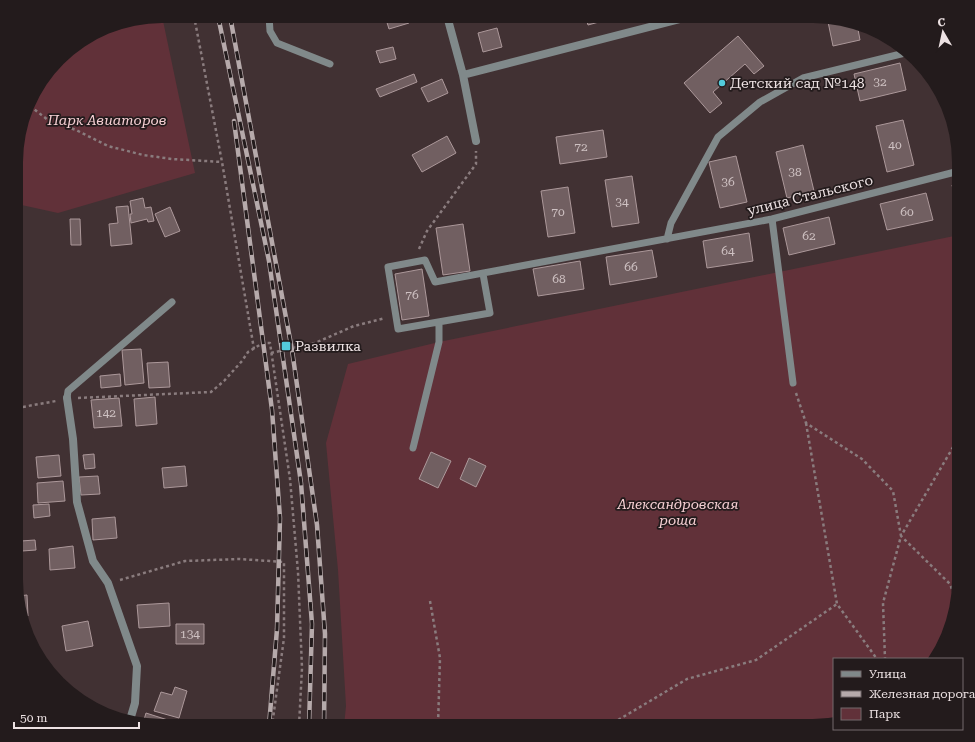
<svg xmlns="http://www.w3.org/2000/svg" width="975" height="742" viewBox="0 0 975 742" font-family="'Roboto Serif',serif">
	<rect width="100%" height="100%" fill="#413133"/>
	<!-- green -->
	<path fill="#613139" d="M162,16l33,157 -137,40 -41,-9v-61l18,-54 31,-37 49,-28z
		M959,235v355l-11,46 -15,23h-99v62l-21,5h-469l2,-20 -8,-136 -12,-127 22,-79 91,-22z"/>
	<!-- building -->
	<path fill="#715f61" stroke="#ac989a" d="M385,16h22l2,7 -20,6z
		M585,16h32v1l-29,8z
		M827,17l30,7 3,16 -27,6z
		M497,28l5,19 -19,5 -5,-19z
		M738,36l26,30 -10,8 -9,-10 -32,28 9,11 -12,10 -26,-30z
		M393,47l3,12 -16,4 -4,-12z
		M900,63l6,27 -46,11 -6,-27z
		M414,74l3,8 -37,15 -4,-8z
		M442,79l6,14 -20,9 -7,-14z
		M947,109l10,46h-2l-10,-45z
		M903,120l11,45 -27,7 -11,-46z
		M603,130l4,27 -47,7 -4,-27z
		M447,136l9,17 -34,19 -10,-17z
		M803,145l11,46 -27,7 -11,-46z
		M736,156l11,46 -27,6 -11,-46z
		M632,176l7,47 -27,4 -7,-47z
		M959,184v28l-7,-27z
		M568,187l7,46 -27,4 -7,-46z
		M926,193l7,27 -46,10 -7,-26z
		M143,198l2,10 6,-1 3,14 -6,1 -1,-3 -16,4 -1,-9h2l-2,-13z
		M128,206l4,38 -21,2 -2,-22 9,-1 -2,-16z
		M170,207l10,24 -15,6 -10,-23z
		M829,217l6,27 -46,11 -6,-27z
		M70,219h10l1,26h-10z
		M463,224l7,47 -27,4 -7,-47z
		M749,233l4,28 -46,7 -4,-27z
		M652,250l5,27 -47,8 -4,-28z
		M580,261l4,28 -46,7 -5,-27z
		M422,269l7,47 -27,4 -7,-46z
		M141,349l3,34 -19,2 -3,-35z
		M168,362l2,25 -21,1 -2,-25z
		M120,374l1,12 -20,2 -1,-12z
		M155,397l2,27 -21,2 -2,-27z
		M119,398l3,28 -28,2 -3,-28z
		M431,452l20,9 -13,27 -19,-9z
		M94,454l1,14 -10,1 -2,-14z
		M59,455l2,21 -23,2 -2,-21z
		M469,458l17,8 -10,21 -16,-8z
		M185,466l2,20 -23,2 -2,-20z
		M98,476l2,18 -19,1 -2,-18z
		M63,481l2,20 -27,2 -1,-20z
		M49,504l1,12 -16,2 -1,-13z
		M115,517l2,21 -24,2 -1,-21z
		M35,540l1,10 -14,1 -1,-10z
		M73,546l2,22 -25,2 -1,-21z
		M27,595l1,21h-5l-5,-20z
		M169,603l1,23 -31,2 -2,-23z
		M88,621l5,25 -27,5 -4,-25z
		M176,624h28v20h-28z
		M175,687l12,4 -8,27 -25,-7 7,-19 11,3z
		M146,713l28,9 -1,4h-20l-10,-3z"/>
	<g fill="none" stroke-linecap="round" stroke-linejoin="round">
		<!-- path -->
		<path stroke="#8a7c7e" stroke-width="2.5" stroke-dasharray="3 3" stroke-linecap="butt" d="M194,16l28,146 32,187
			M30,106l18,14 28,10 32,16 35,9 29,4 50,3
			M419,249l8,-18 49,-67v-13
			M271,353l44,-10 39,-17 31,-8
			M796,393l10,30 56,36 31,32 8,45 -18,67 2,56
			M78,398l133,-6 13,-11 18,-20 6,-9 15,-9h7l20,136 8,93 4,96 -3,58
			M17,408l39,-7
			M806,423l31,181 40,55
			M120,580l65,-19 55,-2 44,3v76l-12,88
			M956,600l-6,-16 -49,-48 58,-99
			M430,601l10,57 -2,68
			M608,726l79,-47 69,-19 81,-56"/>
		<!-- service -->
		<path stroke="#80898a" stroke-width="7" d="M269,16l1,15 7,12 53,21
			M772,219l21,164
			M667,239l4,-16 47,-86 42,-35 43,-24 106,-26
			M483,274l7,39 -92,16 -10,-62 37,-7 10,22 337,-63 187,-48
			M67,398l1,-7 104,-89
			M413,448l26,-106v-20"/>
		<!-- minor -->
		<path stroke="#80898a" stroke-width="8" d="M447,16l16,59 13,66
			M463,75l229,-59
			M67,398l6,41 4,63 16,59 15,22 29,83 -2,37 -5,17"/>
		<!-- rail casing -->
		<g stroke="#b6aaab" stroke-width="4.5">
			<path id="rail" d="M218,16l51,245 32,222 11,141 -3,102
				M230,16l62,334 25,175 8,109 -1,92
				M234,121l38,289 8,108 -3,111 -8,97"/>
		</g>
		<!-- rail -->
		<use href="#rail" stroke="#231b1c" stroke-width="3" stroke-dasharray="9" stroke-linecap="butt"/>
	</g>
	<!-- markers -->
	<g fill="#53cbdb" stroke="#231b1c" stroke-width="1.5">
		<circle cx="722" cy="83" r="4"/>
		<rect x="281" y="341" width="10" height="10" rx="2"/>
	</g>
	<g text-anchor="middle" dominant-baseline="central" stroke-width="3.5" stroke-linejoin="round" paint-order="stroke">
		<!-- number labels -->
		<g font-size="12" fill="#cec1c2">
			<text x="880" y="82">32</text>
			<text x="895" y="145">40</text>
			<text x="581" y="147">72</text>
			<text x="795" y="172">38</text>
			<text x="728" y="182">36</text>
			<text x="622" y="202">34</text>
			<text x="558" y="212">70</text>
			<text x="907" y="212">60</text>
			<text x="809" y="236">62</text>
			<text x="728" y="251">64</text>
			<text x="631" y="267">66</text>
			<text x="559" y="279">68</text>
			<text x="412" y="295">76</text>
			<text x="106" y="413">142</text>
			<text x="190" y="634">134</text>
		</g>
		<!-- poi labels -->
		<g font-size="14" fill="#ede2e3" stroke="#231b1c" text-anchor="start">
			<text x="730" y="83">Детский сад №148</text>
			<text x="295" y="346">Развилка</text>
		</g>
		<!-- park labels -->
		<g font-size="14" font-style="italic" fill="#f6cfd3" stroke="#231b1c">
			<text x="107" y="120">Парк Авиаторов</text>
			<text x="678" y="504">Александровская<tspan x="678" dy="16">роща</tspan></text>
		</g>
		<!-- street labels -->
		<g font-size="14" fill="#ede2e3" stroke="#231b1c">
			<text transform="translate(810 195) rotate(-14)">улица Стальского</text>
		</g>
	</g>
	<!-- crop -->
	<path d="M0 0H975V742H0ZM162 23H813A139 139 0 0 1 952 162V580A139 139 0 0 1 813 719H162A139 139 0 0 1 23 580V162A139 139 0 0 1 162 23Z" fill="#231b1c" fill-rule="evenodd"/>
	<!-- legend -->
	<rect x="833" y="658" width="130" height="72" fill="#231b1c" stroke="#746b6c"/>
	<rect x="841" y="671" width="20" height="6" fill="#80898a" stroke="#746b6c"/>
	<text x="869" y="678" font-size="12" fill="#ede2e3">Улица</text>
	<rect x="841" y="691" width="20" height="6" fill="#b6aaab" stroke="#746b6c"/>
	<text x="869" y="698" font-size="12" fill="#ede2e3">Железная дорога</text>
	<rect x="841" y="708" width="20" height="12" fill="#613139" stroke="#746b6c"/>
	<text x="869" y="718" font-size="12" fill="#ede2e3">Парк</text>
	<!-- north arrow -->
	<g transform="translate(943 32) rotate(351)" stroke="#231b1c" stroke-width="3" paint-order="stroke">
	<path d="M0-3L7 15L0 10L-7 15Z" fill="#ede2e3"/>
	<text y="-6" font-size="11" font-weight="bold" text-anchor="middle" fill="#ede2e3">С</text>
	</g>
	<!-- scale -->
	<path d="M14 722v6h125v-6" fill="none" stroke="#ede2e3" stroke-width="2"/>
	<text x="20" y="722" font-size="12" fill="#ede2e3" stroke="#231b1c" stroke-width="3" paint-order="stroke">50 m</text>
</svg>
